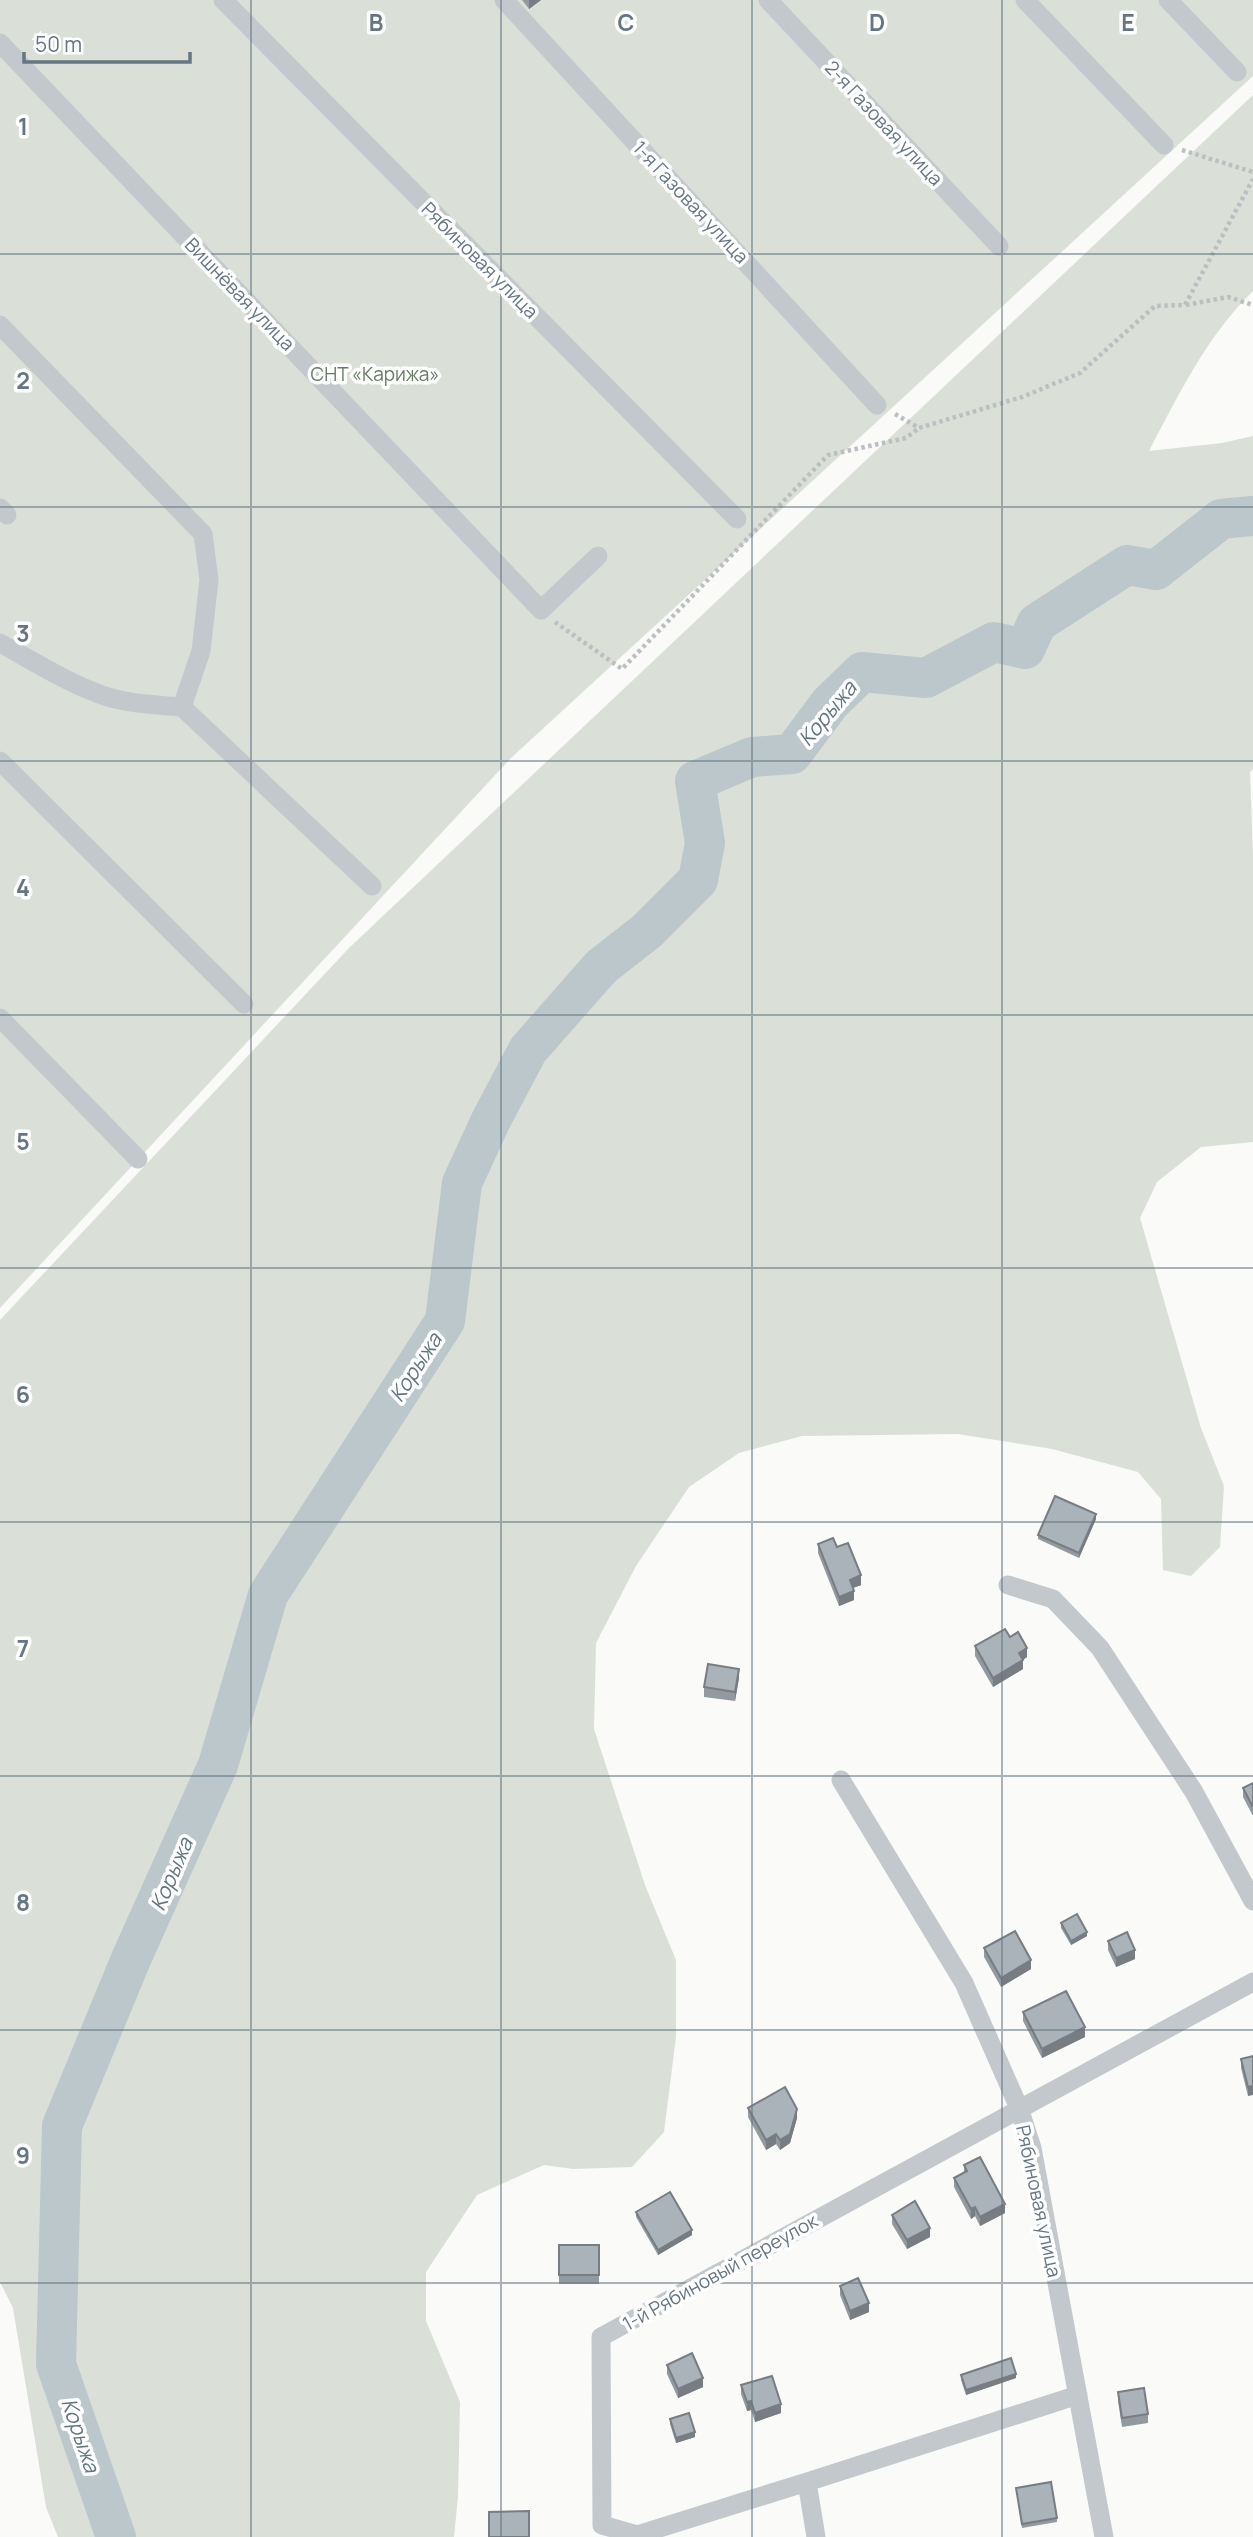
<svg xmlns="http://www.w3.org/2000/svg" width="1253" height="2537" viewBox="0 0 1253 2537" font-family="Manrope,sans-serif">
	<rect width="100%" height="100%" fill="#fafaf8"/>
	<!-- green -->
	<path fill="#dadfd7" d="M0,0h1253v76l-742,682 -511,550z
		M1253,95v196c-46,45 -74,103 -104,160l73,-8 31,-7v333l-3,3 3,84v286l-52,5 -44,35 -17,36 61,210 23,58 -4,61 -29,29 -28,-6 -2,-71 -23,-27 -86,-23 -94,-15 -156,2 -63,17 -50,34 -53,79 -40,77 -2,86 51,156 31,75v77l-12,95 -32,35 -59,2 -29,-4 -67,30 -51,77v49l34,81 -2,95 -4,40h-396l-12,-30 -33,-199 -13,-26v-962l349,-372z"/>
	<g fill="none" stroke-linecap="round" stroke-linejoin="round">
		<!-- river -->
		<path stroke="#bbc7cb" stroke-width="40" d="M116,2537l-60,-173 6,-238 69,-167 87,-194 50,-170 177,-274 17,-138 29,-63 37,-70 73,-83 46,-36 51,-51 7,-37 -10,-62 57,-24 40,-3 38,-51 32,-31 64,6 68,-36 31,7 12,-26 90,-58 29,5 65,-51 32,-3"/>
		<!-- path -->
		<path stroke="#bbbfc2" stroke-width="4.5" stroke-dasharray="3.5 3.5" stroke-linecap="butt" d="M1182,150l71,22
			M1186,305l42,-8 25,8
			M895,414l24,14 103,-31 58,-24 75,-67 30,-1 68,-126
			M555,622l67,47 206,-214 78,-17 13,-10"/>
		<!-- minor -->
		<path stroke="#c3c8cc" stroke-width="19" d="M223,0l514,519
			M504,0l373,405
			M768,0l231,246
			M1025,0l139,145
			M1168,0l69,72
			M0,43l541,567 57,-54
			M0,325l203,209 6,46 -8,71 -19,56
			M0,508l7,7
			M0,643c33,18 66,39 102,52 25,9 54,10 80,12l190,179
			M0,761l244,243
			M0,1018l138,141
			M1008,1585l45,14 47,49 94,144 59,109
			M841,1780l123,203 55,125 13,40 72,389
			M807,2482l271,-87
			M816,2537l-9,-55 -170,53 -35,-10 -1,-188 652,-355"/>
	</g>
	<!-- wall -->
	<path fill="#929a9f" d="M522,0h19l-12,9z
		M1096,1519l-17,39 -41,-19v-4z
		M818,1544l19,3 24,38 -8,3 1,12 -15,6 -21,-53z
		M1010,1637l17,20 -4,3v9l-30,18 -18,-31v-10z
		M739,1678l-4,23 -31,-4v-10z
		M1253,1783v33l-10,-19v-9z
		M1061,1923l26,13 -16,9 -10,-17z
		M1108,1941l27,18 -19,8 -8,-17z
		M984,1948l47,21 -30,18 -17,-30z
		M1023,2012l62,25 -43,21 -19,-37z
		M1253,2056l-5,40 -7,-28v-9z
		M748,2108l49,10 -7,25 -10,7 -4,-6 -10,6 -18,-33z
		M964,2165l41,48 -25,13 -5,-10 -4,3 -17,-32v-9l10,-5z
		M636,2212l56,23 -34,20 -22,-38z
		M892,2215l38,22 -23,12 -15,-25z
		M559,2245h40v39h-40z
		M840,2286l29,26 -19,8 -10,-25z
		M667,2365l36,22 -25,11 -11,-24z
		M961,2375l55,3 -50,17 -5,-15z
		M741,2385l40,28 -26,9 -4,-12 -4,1 -6,-17z
		M1118,2392l30,22v9l-26,4 -4,-26z
		M670,2419l25,18 -19,6 -6,-19z
		M1016,2488l41,30v4l-35,6z"/>
	<!-- shaded-wall -->
	<path fill="#777d82" d="M529,0h12l-12,9z
		M1096,1514v5l-17,39v-5z
		M861,1575v10l-11,4v-9z
		M854,1591v9l-15,6v-9z
		M1027,1648v9l-8,5v-9z
		M1023,1660v9l-30,18v-9z
		M739,1669v9l-4,23v-9z
		M1087,1932v4l-16,9v-4z
		M1135,1950v9l-19,8v-9z
		M1031,1960v9l-30,18v-9z
		M1085,2027v10l-43,21v-9z
		M1253,2086v9l-5,1v-9z
		M797,2109v9l-7,25 -10,7v-10z
		M776,2134v10l-10,6v-10z
		M1005,2204v9l-25,13v-9z
		M975,2207v9l-4,3v-10z
		M930,2228v9l-23,12v-9z
		M692,2230v5l-34,20v-5z
		M869,2303v9l-19,8v-9z
		M1016,2374v4l-50,17v-5z
		M703,2378v9l-25,11v-9z
		M751,2401v9l-4,1v-9z
		M781,2404v9l-26,9v-9z
		M695,2432v5l-19,6v-5z"/>
	<!-- building -->
	<path fill="#aab3b9" stroke="#777d82" stroke-width="2" d="M1055,1496l41,18 -17,39 -41,-18z
		M833,1538l4,9 11,-4 13,32 -11,5 4,11 -15,6 -21,-53z
		M1005,1629l5,8 8,-5 9,16 -8,5 4,7 -30,18 -18,-32z
		M708,1664l31,5 -4,23 -31,-5z
		M1253,1783v24l-10,-19z
		M1077,1914l10,18 -16,9 -10,-18z
		M1015,1931l16,29 -30,18 -17,-30z
		M1127,1932l8,18 -19,8 -8,-17z
		M1066,1991l19,36 -43,22 -19,-37z
		M1253,2056v30l-5,1 -7,-28z
		M785,2087l12,22 -7,25 -10,6 -4,-6 -10,6 -18,-32z
		M980,2157l25,47 -25,13 -5,-10 -4,2 -17,-31 13,-7 -3,-6z
		M670,2192l22,38 -34,20 -22,-38z
		M915,2201l15,27 -23,12 -15,-25z
		M559,2245h40v30h-40z
		M858,2278l11,25 -19,8 -10,-25z
		M692,2353l11,25 -25,11 -11,-24z
		M1011,2358l5,16 -50,16 -5,-15z
		M772,2376l9,28 -26,9 -4,-12 -4,1 -6,-17z
		M1144,2388l4,26 -26,4 -4,-26z
		M689,2413l6,19 -19,6 -6,-19z
		M1051,2482l6,36 -35,6 -6,-36z
		M529,2511v26h-40v-25z"/>
	<!-- grid -->
	<path fill="none" stroke="#657683" stroke-width="2" stroke-opacity="0.55" d="M251,0v2537M501,0v2537M752,0v2537M1002,0v2537M0,254h1253M0,507h1253M0,761h1253M0,1015h1253M0,1268h1253M0,1522h1253M0,1776h1253M0,2030h1253M0,2283h1253"/>
	<g text-anchor="middle" dominant-baseline="central" stroke-width="7" stroke-linejoin="round" paint-order="stroke">
		<!-- street labels -->
		<g font-size="19" fill="#657683" stroke="#fff">
			<text transform="translate(884 123) rotate(47)">2-я Газовая улица</text>
			<text transform="translate(691 202) rotate(47)">1-я Газовая улица</text>
			<text transform="translate(480 260) rotate(45)">Рябиновая улица</text>
			<text transform="translate(240 294) rotate(46)">Вишнёвая улица</text>
			<text transform="translate(1039 2201) rotate(78)">Рябиновая улица</text>
			<text transform="translate(720 2272) rotate(-29)">1-й Рябиновый переулок</text>
		</g>
		<!-- park labels -->
		<g font-size="19" fill="#687a64" stroke="#fff">
			<text x="375" y="374">СНТ «Карижа»</text>
		</g>
		<!-- water labels -->
		<g font-size="21" font-style="italic" fill="#60757c" stroke="#fff">
			<text transform="translate(827 713) rotate(-50)">Корыжа</text>
			<text transform="translate(415 1367) rotate(-57)">Корыжа</text>
			<text transform="translate(171 1874) rotate(-67)">Корыжа</text>
			<text transform="translate(81 2435) rotate(71)">Корыжа</text>
		</g>
	</g>
	<g font-size="23" text-anchor="middle" font-weight="bold" fill="#657683" stroke="#fff" stroke-width="7" stroke-linejoin="round" paint-order="stroke">
		<text x="376" y="31">B</text>
		<text x="626" y="31">C</text>
		<text x="877" y="31">D</text>
		<text x="1128" y="31">E</text>
		<text x="23" y="135">1</text>
		<text x="23" y="389">2</text>
		<text x="23" y="642">3</text>
		<text x="23" y="896">4</text>
		<text x="23" y="1150">5</text>
		<text x="23" y="1403">6</text>
		<text x="23" y="1657">7</text>
		<text x="23" y="1911">8</text>
		<text x="23" y="2164">9</text>
	</g>
	<!-- scale -->
	<path d="M24 52v10h166v-10" fill="none" stroke="#657683" stroke-width="3.5"/>
	<text x="35" y="52" font-size="21" fill="#657683" stroke="#ffffff" stroke-width="5" paint-order="stroke">50 m</text>
</svg>
